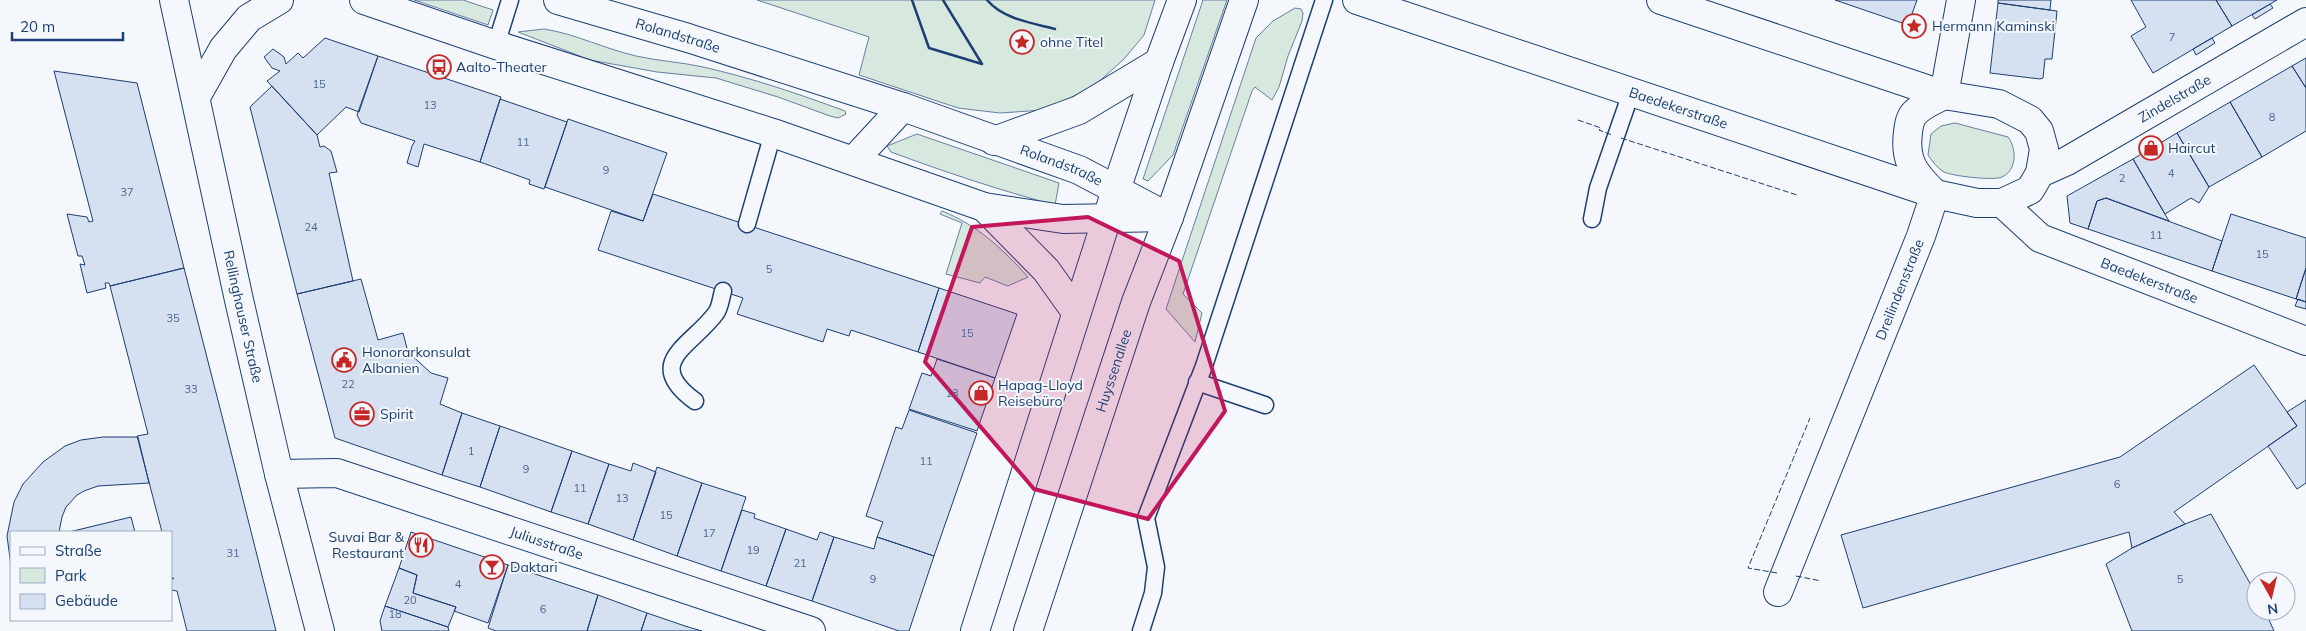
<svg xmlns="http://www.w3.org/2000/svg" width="2306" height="631" viewBox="0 0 2306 631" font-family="Mulish,sans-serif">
	<rect width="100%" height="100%" fill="#f4f7fb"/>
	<!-- green -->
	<path fill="#d7e8df" stroke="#687fa3" d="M414,0h49l30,10 -5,15z
		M757,0h398l-11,35 -20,24 -31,28 -49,23 -44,3 -42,-5 -99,-33 10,-38z
		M1203,0h24l-54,155 -25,26 -5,-2z
		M1295,8l6,1 2,4 -1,8 -14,35 -9,31 -7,13 -17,-13 -3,4 -69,203 19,19 -7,29 -29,-33 90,-271 17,-17z
		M544,29c32,5 61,20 92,27 22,5 45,6 67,11 49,11 96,27 142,44l1,3 -8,4 -8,-2 -52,-19 -62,-19 -59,-6 -67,-12 -72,-28z
		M1955,123l53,14c9,12 9,33 -6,40 -8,4 -50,-1 -58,-5 -7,-4 -11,-10 -16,-17l3,-21 10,-8z
		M917,134l142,49 -4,22c-56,-15 -110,-33 -164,-53l-4,-6z
		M942,211c35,14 61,38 86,66l-20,9 -23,-9 -5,6 -34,-9 16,-51 -22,-9z"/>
	<!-- building -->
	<path fill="#d5e0f0" stroke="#1d3f73" d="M1835,0h82l-9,25z
		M1998,0h53l-1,10 -52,-7z
		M2131,0h85l16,26 -79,47 -22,-37 15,-9z
		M2216,0h61l-45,26z
		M1998,3l59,8 -5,48h-7l-2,19 -3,1 -50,-6z
		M2270,4l3,4 -18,11 -3,-4z
		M325,38l53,18 -19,56 -13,-5 -29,28 -50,-54 13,-10 -8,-3 -8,-11 9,-8 11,8 2,7 12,-11 5,5z
		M2212,38l3,5 -19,12 -3,-6z
		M378,56l123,41 -21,65 -56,-18 -6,23 -11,-4 5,-17 3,-5 -54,-18 -4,-8z
		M2306,58v30l-14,-22z
		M2292,66l14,22v43l-44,26 -32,-55z
		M54,71l83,12 47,185 -74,18 -1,-3h-4l1,5 -19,5 -7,-29 5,1 -3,-9h-4l-11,-42 20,3 2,5 4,-1z
		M272,86l45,49 3,12 4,-1 7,5 6,21 -8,1 24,108 -56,13 -47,-187z
		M500,99l67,23 -23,67 -15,-5 1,-4 -50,-18z
		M2230,102l32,55 -53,30 -32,-54z
		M568,119l99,34 -24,68 -98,-34z
		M2177,133l32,54 -10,16 -8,-5 -26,16 -32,-55z
		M2133,159l36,62 -63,-23 -9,3 -9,28 -18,-6 -3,-27z
		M653,194l286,94 -21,64 -67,-22 -2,6 -22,-7 -4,13 -86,-28 6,-16 -145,-48 13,-39 32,10z
		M2106,198l116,43 -10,30 -124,-42 9,-28z
		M2231,214l75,24v30l-10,31 -84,-28z
		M184,268l38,148 54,215h-89l-10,-40 -6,-1v-12l3,1 -3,-3v-44h-9l-25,-96 11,-2 -38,-148z
		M2306,268v34l-10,-3z
		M361,279l17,61 25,-7 5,19 23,21 17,5 -8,26 22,9 -20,62 -107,-37 -38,-144z
		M939,288l78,26 -22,64 -77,-26z
		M2298,299l8,3v7l-11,-3z
		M937,359l58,19 -18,53 -68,-22 13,-36 9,3z
		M2254,365l43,61 -123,86 11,12 -53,24 -3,-16 -266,76 -22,-73 279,-78z
		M2306,400v83l-9,6 -29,-43 29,-20 -10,-14z
		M909,410l68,23 -43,123 -57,-19 6,-15 -17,-6 30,-89 6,2z
		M462,413l38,13 -20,61 -38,-12z
		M500,426l72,25 -21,61 -71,-25z
		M103,437h35l11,46 -51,3 -14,5 -7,4 -11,12 -4,10 -3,15h-48v34l-4,-30 7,-34 9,-18 20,-22 22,-16 16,-6z
		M572,451l37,13 -21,60 -37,-12z
		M633,463l23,9 -23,68 -45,-16 21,-60 22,7z
		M657,467l45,16 -25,73 -44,-16z
		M702,483l44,14 -25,74 -44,-15z
		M742,510l13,4 -1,4 32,11 -20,57 -45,-15z
		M2211,514l45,80v17h9l9,20h-142l-26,-67 26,-16 53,-24z
		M131,517l4,15h-66z
		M786,529l31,11 3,-8 14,5 -22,64 -46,-15z
		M411,532l97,33 -20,58 -34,-12 2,-4 -43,-14 4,-18 -18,-7z
		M834,537l40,12 3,-12 57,19 -25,75h-10l-87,-30z
		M508,565l90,30 -11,36h-91l-8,-3z
		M399,568l18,7 -4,18 43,14 -8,20 -63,-21z
		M598,595l49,18 -6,18h-54z
		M385,606l63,21 1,4h-67l-2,-10z
		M647,613l41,14 14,4h-61z"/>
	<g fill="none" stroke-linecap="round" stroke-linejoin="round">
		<!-- lane casing -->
		<g stroke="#1d3f73" stroke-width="19">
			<path id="lane" d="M496,45l14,-45
				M1592,219l6,-31 34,-98
				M747,224l26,-91
				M1197,382l68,23
				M695,401c-53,-39 -3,-55 21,-88 4,-5 5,-15 7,-22
				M1141,631l12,-38 3,-26 -10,-49 58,-152 120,-366"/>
		</g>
		<!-- street casing -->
		<g stroke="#1d3f73" stroke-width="30">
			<g id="street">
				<path id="s1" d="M174,0l65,300 40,174 41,157"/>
				<path id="s2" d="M1357,0l578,194 42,9h25l28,-13 10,-17 4,-24 -5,-18 -9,-11 -31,-16 -55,-9 -283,-95"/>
				<path d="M1944,95l17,-95"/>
				<path id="s3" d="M2040,173l27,-12 239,-139"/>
				<path d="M1935,194c-20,-20 -31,-32 -27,-62 1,-8 2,-16 9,-21 7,-7 18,-11 27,-16"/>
				<path id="s4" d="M2002,203l38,35 266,103"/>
				<path id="s5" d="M279,474l58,-1 474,158"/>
				<path id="s6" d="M1778,592l143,-356 14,-42"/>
			</g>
		</g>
		<!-- secondary casing -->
		<g stroke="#1d3f73" stroke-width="30">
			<g id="secondary">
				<path d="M364,0l132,45 277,88 211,74 79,12 106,-2"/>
				<path id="s7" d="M558,0l130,38 215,69 176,63 89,47"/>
				<path d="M196,97l27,-48 26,-31 30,-18"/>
				<path d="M994,141l85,-31 80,-48"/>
				<path d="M854,160l49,-53"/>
				<path d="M984,207l62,63 30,42"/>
				<path d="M975,631l141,-441 43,-128 23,-62"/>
				<path id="s8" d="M1028,631l108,-329 33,-85 75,-217"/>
			</g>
		</g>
		<!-- lane -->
		<use href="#lane" stroke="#f4f7fb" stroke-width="16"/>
		<!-- street -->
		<use href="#street" stroke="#f4f7fb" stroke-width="28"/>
		<!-- secondary -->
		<use href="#secondary" stroke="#f4f7fb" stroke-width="28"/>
		<!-- fence -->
		<path stroke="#1d3f73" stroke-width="1" stroke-dasharray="6 2.5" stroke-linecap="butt" d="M1578,120l23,8 -2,2 13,5
			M1621,138l176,57
			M1777,573l-29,-5 62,-150
			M1796,576l25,5"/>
		<!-- wall -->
		<path stroke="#1d3f73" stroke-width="2.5" d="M912,0l17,48 53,16
			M943,0l39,64
			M987,0c16,19 45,23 68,29"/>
	</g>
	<!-- marked area -->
	<path fill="#c2185b" fill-opacity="0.2" stroke="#c2185b" stroke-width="4" stroke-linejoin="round" d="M1088,217l91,44 46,150 -77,108 -114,-30 -109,-127 47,-135z"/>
	<!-- icons -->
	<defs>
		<g id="sight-ring" transform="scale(1.25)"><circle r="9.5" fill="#f4f7fb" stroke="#c62828" stroke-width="1.5"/><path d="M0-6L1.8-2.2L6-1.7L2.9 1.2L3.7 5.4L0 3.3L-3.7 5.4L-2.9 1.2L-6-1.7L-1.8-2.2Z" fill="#c62828"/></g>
		<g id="bus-ring" transform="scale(1.25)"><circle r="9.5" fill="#f4f7fb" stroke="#c62828" stroke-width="1.5"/><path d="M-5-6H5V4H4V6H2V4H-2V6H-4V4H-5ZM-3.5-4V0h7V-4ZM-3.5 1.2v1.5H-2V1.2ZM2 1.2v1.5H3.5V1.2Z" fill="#c62828"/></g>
		<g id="shop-ring" transform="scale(1.25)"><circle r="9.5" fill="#f4f7fb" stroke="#c62828" stroke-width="1.5"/><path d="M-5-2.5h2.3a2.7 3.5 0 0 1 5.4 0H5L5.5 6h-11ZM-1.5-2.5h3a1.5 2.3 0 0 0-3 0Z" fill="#c62828"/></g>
		<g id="civic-ring" transform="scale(1.25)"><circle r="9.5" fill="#f4f7fb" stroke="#c62828" stroke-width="1.5"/><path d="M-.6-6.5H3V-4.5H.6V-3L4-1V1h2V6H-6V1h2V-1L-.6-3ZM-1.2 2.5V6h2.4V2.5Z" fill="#c62828"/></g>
		<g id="office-ring" transform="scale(1.25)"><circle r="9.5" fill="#f4f7fb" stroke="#c62828" stroke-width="1.5"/><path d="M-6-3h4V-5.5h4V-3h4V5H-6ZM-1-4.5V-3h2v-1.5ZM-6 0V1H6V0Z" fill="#c62828"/></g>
		<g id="restaurant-ring" transform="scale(1.25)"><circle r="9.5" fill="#f4f7fb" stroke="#c62828" stroke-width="1.5"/><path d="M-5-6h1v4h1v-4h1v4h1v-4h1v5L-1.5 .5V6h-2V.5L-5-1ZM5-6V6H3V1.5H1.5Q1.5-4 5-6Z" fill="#c62828"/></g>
		<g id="bar-ring" transform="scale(1.25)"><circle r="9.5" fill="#f4f7fb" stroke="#c62828" stroke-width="1.5"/><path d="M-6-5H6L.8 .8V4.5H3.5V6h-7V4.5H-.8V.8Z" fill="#c62828"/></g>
	</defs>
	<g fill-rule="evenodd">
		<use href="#sight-ring" x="1914" y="26"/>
		<use href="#sight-ring" x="1022" y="42"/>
		<use href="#bus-ring" x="439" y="67"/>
		<use href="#shop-ring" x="2151" y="148"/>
		<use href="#civic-ring" x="344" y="360"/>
		<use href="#shop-ring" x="981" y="393"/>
		<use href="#office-ring" x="362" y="414"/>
		<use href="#restaurant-ring" x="421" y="545"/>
		<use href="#bar-ring" x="492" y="567"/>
	</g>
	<g text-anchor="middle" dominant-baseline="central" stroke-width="4" stroke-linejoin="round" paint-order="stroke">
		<!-- number labels -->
		<g font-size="11" fill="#4b6792">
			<text x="2172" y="37">7</text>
			<text x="319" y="84">15</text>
			<text x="430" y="105">13</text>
			<text x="2272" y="117">8</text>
			<text x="523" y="142">11</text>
			<text x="606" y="170">9</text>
			<text x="2171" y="173">4</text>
			<text x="2122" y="178">2</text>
			<text x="127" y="192">37</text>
			<text x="311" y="227">24</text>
			<text x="2156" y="235">11</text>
			<text x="2262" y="254">15</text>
			<text x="769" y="269">5</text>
			<text x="173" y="318">35</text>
			<text x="967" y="333">15</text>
			<text x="348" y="384">22</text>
			<text x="191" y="389">33</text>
			<text x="952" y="393">13</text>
			<text x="471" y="451">1</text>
			<text x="926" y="461">11</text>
			<text x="526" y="469">9</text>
			<text x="2117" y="484">6</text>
			<text x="580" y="488">11</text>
			<text x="622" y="498">13</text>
			<text x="666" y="515">15</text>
			<text x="709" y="533">17</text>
			<text x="753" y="550">19</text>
			<text x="233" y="553">31</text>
			<text x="800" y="563">21</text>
			<text x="873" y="579">9</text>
			<text x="2180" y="579">5</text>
			<text x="458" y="584">4</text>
			<text x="410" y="600">20</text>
			<text x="543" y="609">6</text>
			<text x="395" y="614">18</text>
		</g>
		<!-- poi labels -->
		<g font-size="14" fill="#1d3f73" stroke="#f4f7fb" text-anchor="start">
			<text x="1932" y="26">Hermann Kaminski</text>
			<text x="1040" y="42">ohne Titel</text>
			<text x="456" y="67">Aalto-Theater</text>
			<text x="2168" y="148">Haircut</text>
			<text x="362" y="352">Honorarkonsulat<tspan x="362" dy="16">Albanien</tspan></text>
			<text x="998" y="385">Hapag-Lloyd<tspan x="998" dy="16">Reisebüro</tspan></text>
			<text x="380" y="414">Spirit</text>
			<text x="404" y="537" text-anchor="end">Suvai Bar &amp;<tspan x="404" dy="16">Restaurant</tspan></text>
			<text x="510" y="567">Daktari</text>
		</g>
		<!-- street labels -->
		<g font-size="14" fill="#1d3f73" stroke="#f4f7fb">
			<text stroke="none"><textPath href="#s7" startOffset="125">Rolandstraße</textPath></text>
			<text stroke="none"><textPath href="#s3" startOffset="154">Zindelstraße</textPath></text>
			<text stroke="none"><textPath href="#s2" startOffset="339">Baedekerstraße</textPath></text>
			<text stroke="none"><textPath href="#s7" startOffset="530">Rolandstraße</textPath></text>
			<text stroke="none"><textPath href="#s4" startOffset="169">Baedekerstraße</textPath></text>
			<text stroke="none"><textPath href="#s6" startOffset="326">Dreilindenstraße</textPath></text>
			<text stroke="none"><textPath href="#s1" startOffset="324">Rellinghauser Straße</textPath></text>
			<text stroke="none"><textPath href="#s8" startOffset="274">Huyssenallee</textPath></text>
			<text stroke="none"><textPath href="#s5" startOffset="279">Juliusstraße</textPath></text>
		</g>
	</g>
	<!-- legend -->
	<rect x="10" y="531" width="162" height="90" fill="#f4f7fb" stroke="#9eadc5"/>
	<rect x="20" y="547" width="25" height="8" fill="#f4f7fb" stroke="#9eadc5"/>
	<text x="55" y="556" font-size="15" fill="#1d3f73">Straße</text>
	<rect x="20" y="568" width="25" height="15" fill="#d7e8df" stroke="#9eadc5"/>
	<text x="55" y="581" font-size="15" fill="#1d3f73">Park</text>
	<rect x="20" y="594" width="25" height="15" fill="#d5e0f0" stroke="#9eadc5"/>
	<text x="55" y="606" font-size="15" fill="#1d3f73">Gebäude</text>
	<!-- north arrow -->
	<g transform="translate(2271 596) rotate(172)"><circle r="24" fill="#f4f7fb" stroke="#9eadc5"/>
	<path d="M0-4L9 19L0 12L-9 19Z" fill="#c62828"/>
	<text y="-8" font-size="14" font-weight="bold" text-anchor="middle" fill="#1d3f73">N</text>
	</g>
	<!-- scale -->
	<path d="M12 32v8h111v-8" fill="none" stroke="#1d3f73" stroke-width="2.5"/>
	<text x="20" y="32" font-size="15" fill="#1d3f73" stroke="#f4f7fb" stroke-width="4" paint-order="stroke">20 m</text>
</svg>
